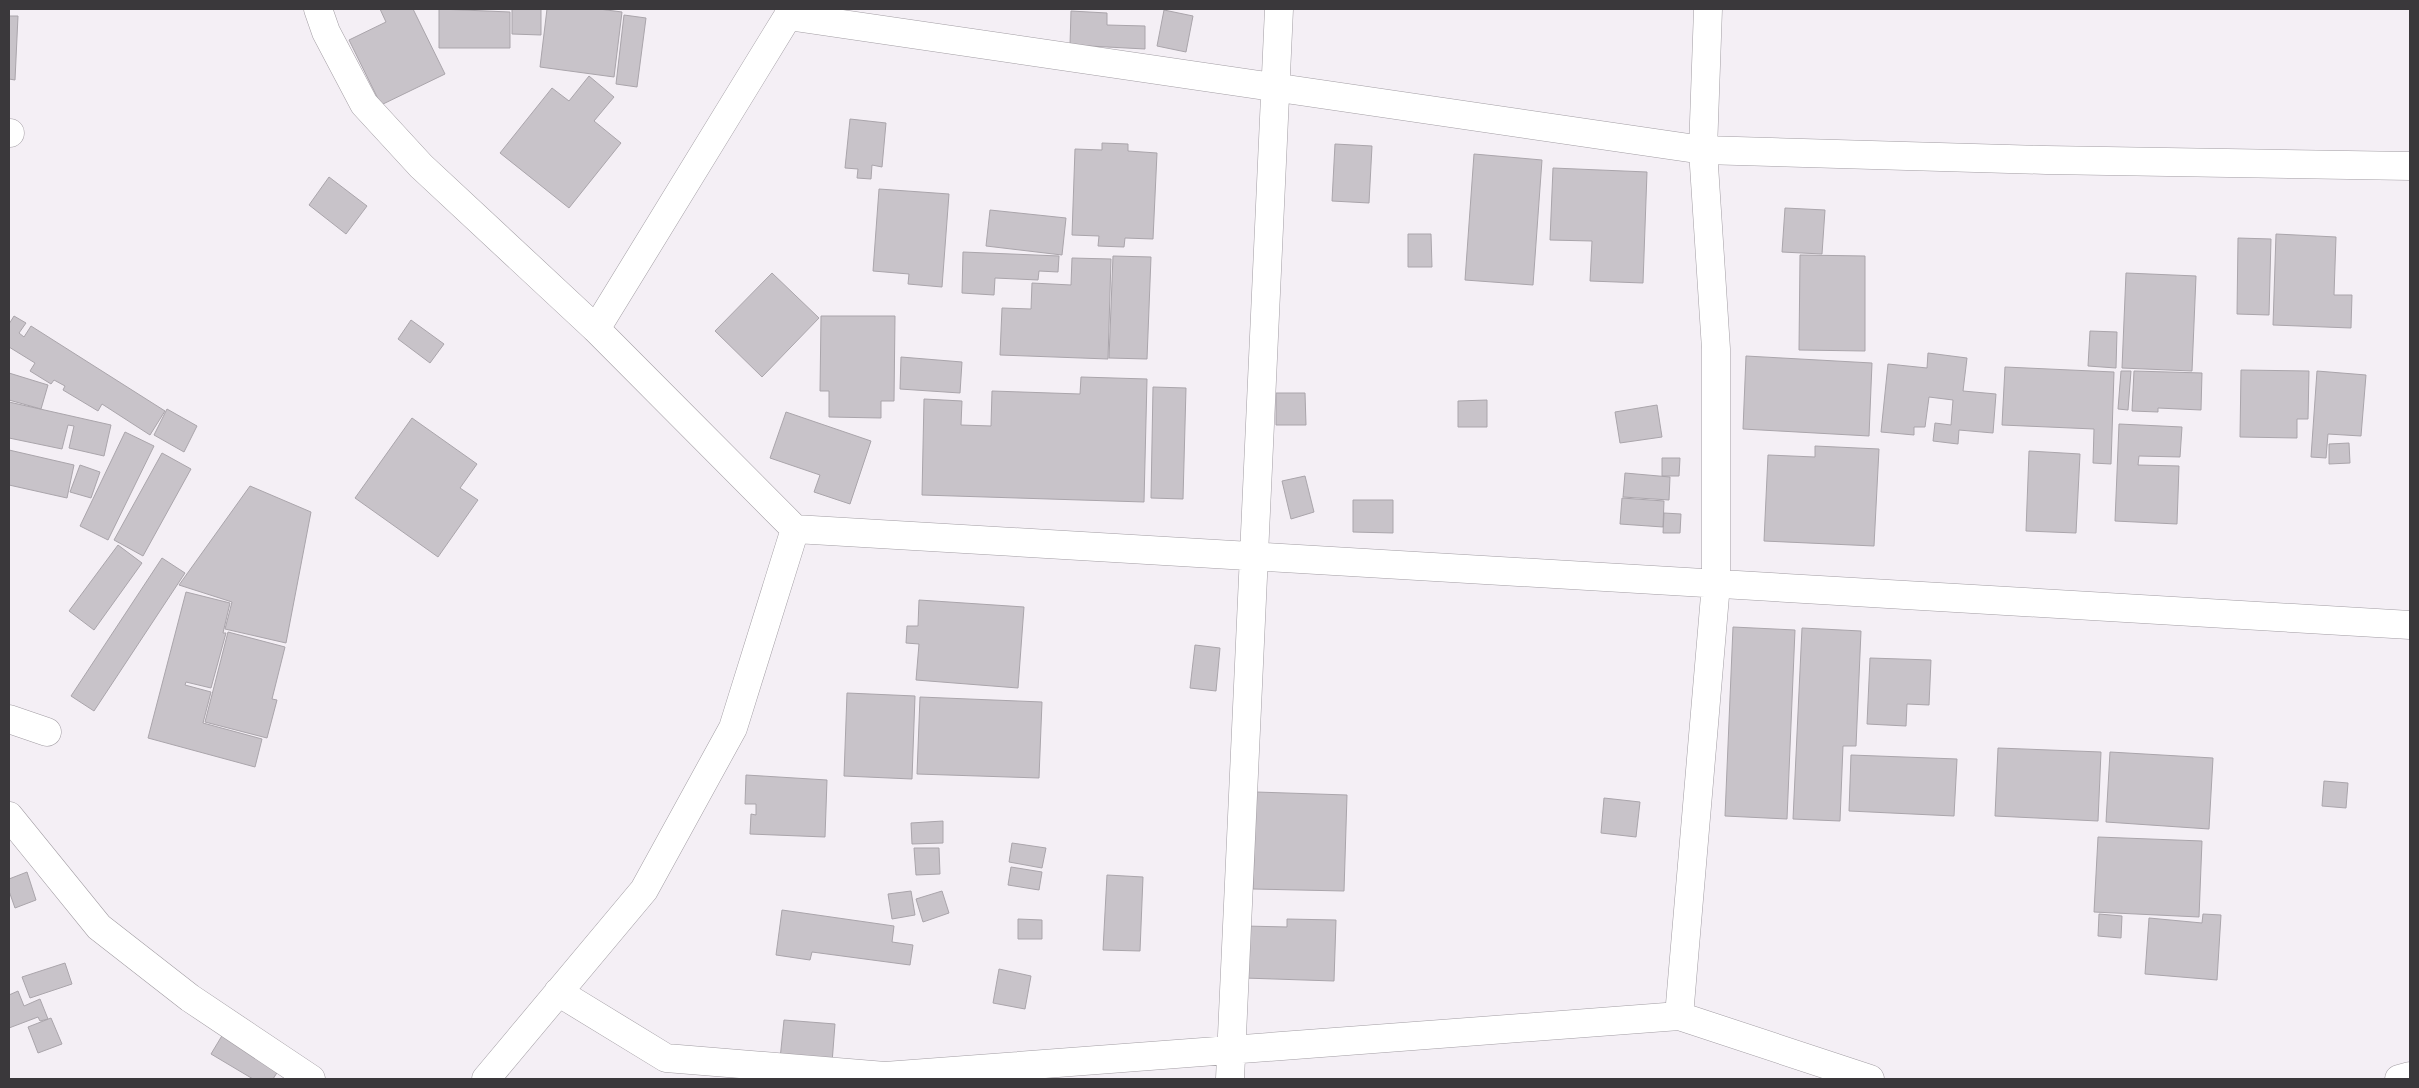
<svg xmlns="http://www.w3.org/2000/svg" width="2419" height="1088" viewBox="0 0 2419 1088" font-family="Inter,sans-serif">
	<rect width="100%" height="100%" fill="#f4eff5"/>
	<!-- building -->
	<path fill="#c8c3c9" stroke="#aaa5ab" d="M380,9h33l32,65 -64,31 -32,-65 37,-18z
		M439,9l71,3v36h-71z
		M512,9h29v26l-29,-1z
		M547,9h52l23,3 -8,65 -74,-10z
		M1164,10l29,6 -7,36 -29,-6z
		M1071,11l36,2v12l38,1v23l-75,-4z
		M624,15l22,3 -9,69 -21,-3z
		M9,16h9l-3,64 -6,-1z
		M589,76l25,21 -20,24 27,22 -52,65 -69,-55 52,-65 17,13z
		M850,119l36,4 -4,44 -10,-2 -1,14 -14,-1 1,-9 -13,-1z
		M1102,143l26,1v7l29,2 -4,86 -28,-1 -1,9 -26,-1 1,-10 -27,-1 3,-86 27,1z
		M1335,144l37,2 -3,57 -37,-2z
		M1474,154l68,6 -9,125 -68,-5z
		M1553,168l94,4 -4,111 -53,-2 2,-40 -42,-1z
		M329,177l38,29 -21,28 -37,-29z
		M879,189l70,5 -7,93 -34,-3 1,-10 -36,-3z
		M1785,208l40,2 -3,44 -40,-2z
		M990,210l76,8 -4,37 -76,-9z
		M1408,234h23l1,33h-24z
		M2276,234l60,3 -2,58h18l-1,33 -78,-3z
		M2238,238l33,1 -2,76 -32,-1z
		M963,252l96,4 -1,16 -19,-1 -1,9 -43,-2 -1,17 -32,-2z
		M1800,255l65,1v95l-66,-1z
		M1113,256l38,1 -4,102 -38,-1z
		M1072,258l39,1 -3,100 -108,-4 2,-47 29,1 1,-26 39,2z
		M772,273l47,45 -57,59 -47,-46z
		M2126,273l70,3 -4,95 -70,-3z
		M14,316l12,7 -7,10 5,4 7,-11 134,85 -15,24 -48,-31 -4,7 -35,-21 2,-4 -11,-6 -3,4 -21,-13 5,-8 -26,-16v-23z
		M821,316h74l-1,85h-13v17l-52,-1v-26h-9z
		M411,320l33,24 -14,19 -32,-24z
		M2090,331l27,1 -1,36 -28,-2z
		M1928,353l39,5 -4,33 33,3 -3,39 -34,-3 -1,14 -25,-3 2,-18 16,2 2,-25 -24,-3 -4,30h-11v8l-33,-3 7,-68 39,4z
		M1746,356l126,7 -3,73 -126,-7z
		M901,357l61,5 -2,31 -60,-4z
		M2005,367l109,5 -3,92 -18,-1 1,-34 -92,-4z
		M2241,370l68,1 -1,48h-11v19l-57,-1z
		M2121,371h10l-3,39 -10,-1z
		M2134,371l68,2 -1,37 -43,-2v4l-26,-1z
		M2317,371l49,4 -5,61 -33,-2 -2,24 -15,-1z
		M9,373l39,12 -7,24 -32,-9z
		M1081,377l66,2 -3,123 -222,-7 2,-96 38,2 -1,24 30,1 1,-35 88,3z
		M1153,387l33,1 -3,111 -32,-1z
		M1276,393h29l1,32h-30z
		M1487,400v27h-29v-26z
		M9,402l102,23 -7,31 -35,-8 5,-22 -6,-1 -6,24 -53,-11z
		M1657,405l5,32 -42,6 -5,-31z
		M167,409l30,17 -13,26 -30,-17z
		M786,412l85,29 -21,63 -36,-12 6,-17 -50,-17z
		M412,418l65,46 -17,24 18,12 -40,57 -83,-59z
		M2119,424l63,3 -2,30 -41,-1 -1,9 41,1 -2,58 -62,-3z
		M125,432l29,14 -46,94 -28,-14z
		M2349,443l1,20 -21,1v-20z
		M1815,446l64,3 -5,97 -110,-5 4,-86 47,2z
		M9,450l65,15 -7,33 -58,-13z
		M2029,451l51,3 -4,79 -50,-2z
		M162,453l29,16 -48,87 -29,-16z
		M1662,458h18l-1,18h-17z
		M80,465l20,7 -9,26 -21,-6z
		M1625,473l45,4 -1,23 -46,-3z
		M1305,476l9,36 -23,7 -9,-38z
		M250,486l61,26 -25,131 -61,-14 7,-27 -53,-17z
		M1622,498l42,3 -1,26 -43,-3z
		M1353,500h40v33l-40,-1z
		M1664,513l17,1 -1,19h-17z
		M118,545l24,18 -48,67 -25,-19z
		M162,558l23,15 -91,138 -23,-15z
		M186,592l44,11 -7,30h3l-15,55 -25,-6 -1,3 26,7 -8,31 59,16 -7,28 -107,-29z
		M919,600l105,7 -6,81 -102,-8 3,-36 -13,-1 1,-17h11z
		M1733,627l62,3 -8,189 -62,-3z
		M1802,628l59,3 -5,115h-13l-3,75 -47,-2z
		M228,632l57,15 -13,52 5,1 -10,38 -62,-16z
		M1195,645l25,3 -4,43 -26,-3z
		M1870,658l61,2 -2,45 -22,-1 -1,22 -39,-2z
		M847,693l68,3 -3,83 -68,-3z
		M920,697l122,5 -3,76 -122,-4z
		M1998,748l103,4 -3,69 -103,-5z
		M2110,752l103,6 -4,71 -103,-7z
		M1851,755l106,4 -3,57 -105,-5z
		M746,775l81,5 -2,57 -75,-3 1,-20 5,1v-11h-11z
		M2324,781l24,2 -2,25 -24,-2z
		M1256,792l91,3 -3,96 -91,-2z
		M1604,798l36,4 -4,35 -35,-4z
		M943,821v22l-31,1 -1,-21z
		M2098,837l104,4 -3,76 -105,-5z
		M1012,843l34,5 -4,20 -33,-6z
		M914,848h25l1,26 -24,1z
		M1011,867l31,5 -3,18 -31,-5z
		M27,872l9,28 -21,8 -6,-17v-12z
		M1107,875l36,2 -3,74 -37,-1z
		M911,891l4,24 -23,4 -4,-25z
		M942,891l7,22 -26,9 -7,-23z
		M782,910l112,16 -2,16 21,3 -3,20 -98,-13 -2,8 -34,-5z
		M2099,914l23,2 -1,22 -23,-2z
		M2203,914l18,1 -4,65 -72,-6 4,-56 53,5z
		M1018,919l24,1v19h-24z
		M1287,919l49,1 -2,61 -90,-3 1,-52 42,1z
		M65,963l7,21 -42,14 -8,-21z
		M999,969l32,7 -6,33 -32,-6z
		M18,991l6,15 16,-7 8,20 -8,2 -2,-4 -29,11v-33z
		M51,1018l11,26 -24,9 -10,-26z
		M784,1020l51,4 -3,39 -52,-4z
		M223,1034l57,34 -7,11h-20l-42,-25z"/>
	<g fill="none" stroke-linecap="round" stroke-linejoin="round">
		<!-- street casing -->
		<g stroke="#a29da3" stroke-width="29">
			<path id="street" d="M318,9l8,23 38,72 57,62 175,163 199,200 -62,199 -89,162 -158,189
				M788,16l915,134 343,10 364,6
				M9,133h1
				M596,329l192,-313 1,-7
				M795,529l1615,96
				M9,719l38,13
				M9,816l90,111 91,71 121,81
				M558,992l108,66 219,18 794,-60 191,63
				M1679,1016l37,-432v-235l-13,-199 5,-141
				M1230,1079l49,-1070
				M2399,1079l11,-3"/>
		</g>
		<!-- street -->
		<use href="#street" stroke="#fff" stroke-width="28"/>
	</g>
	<!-- border -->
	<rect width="2419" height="1088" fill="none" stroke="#3a383b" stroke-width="20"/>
</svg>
